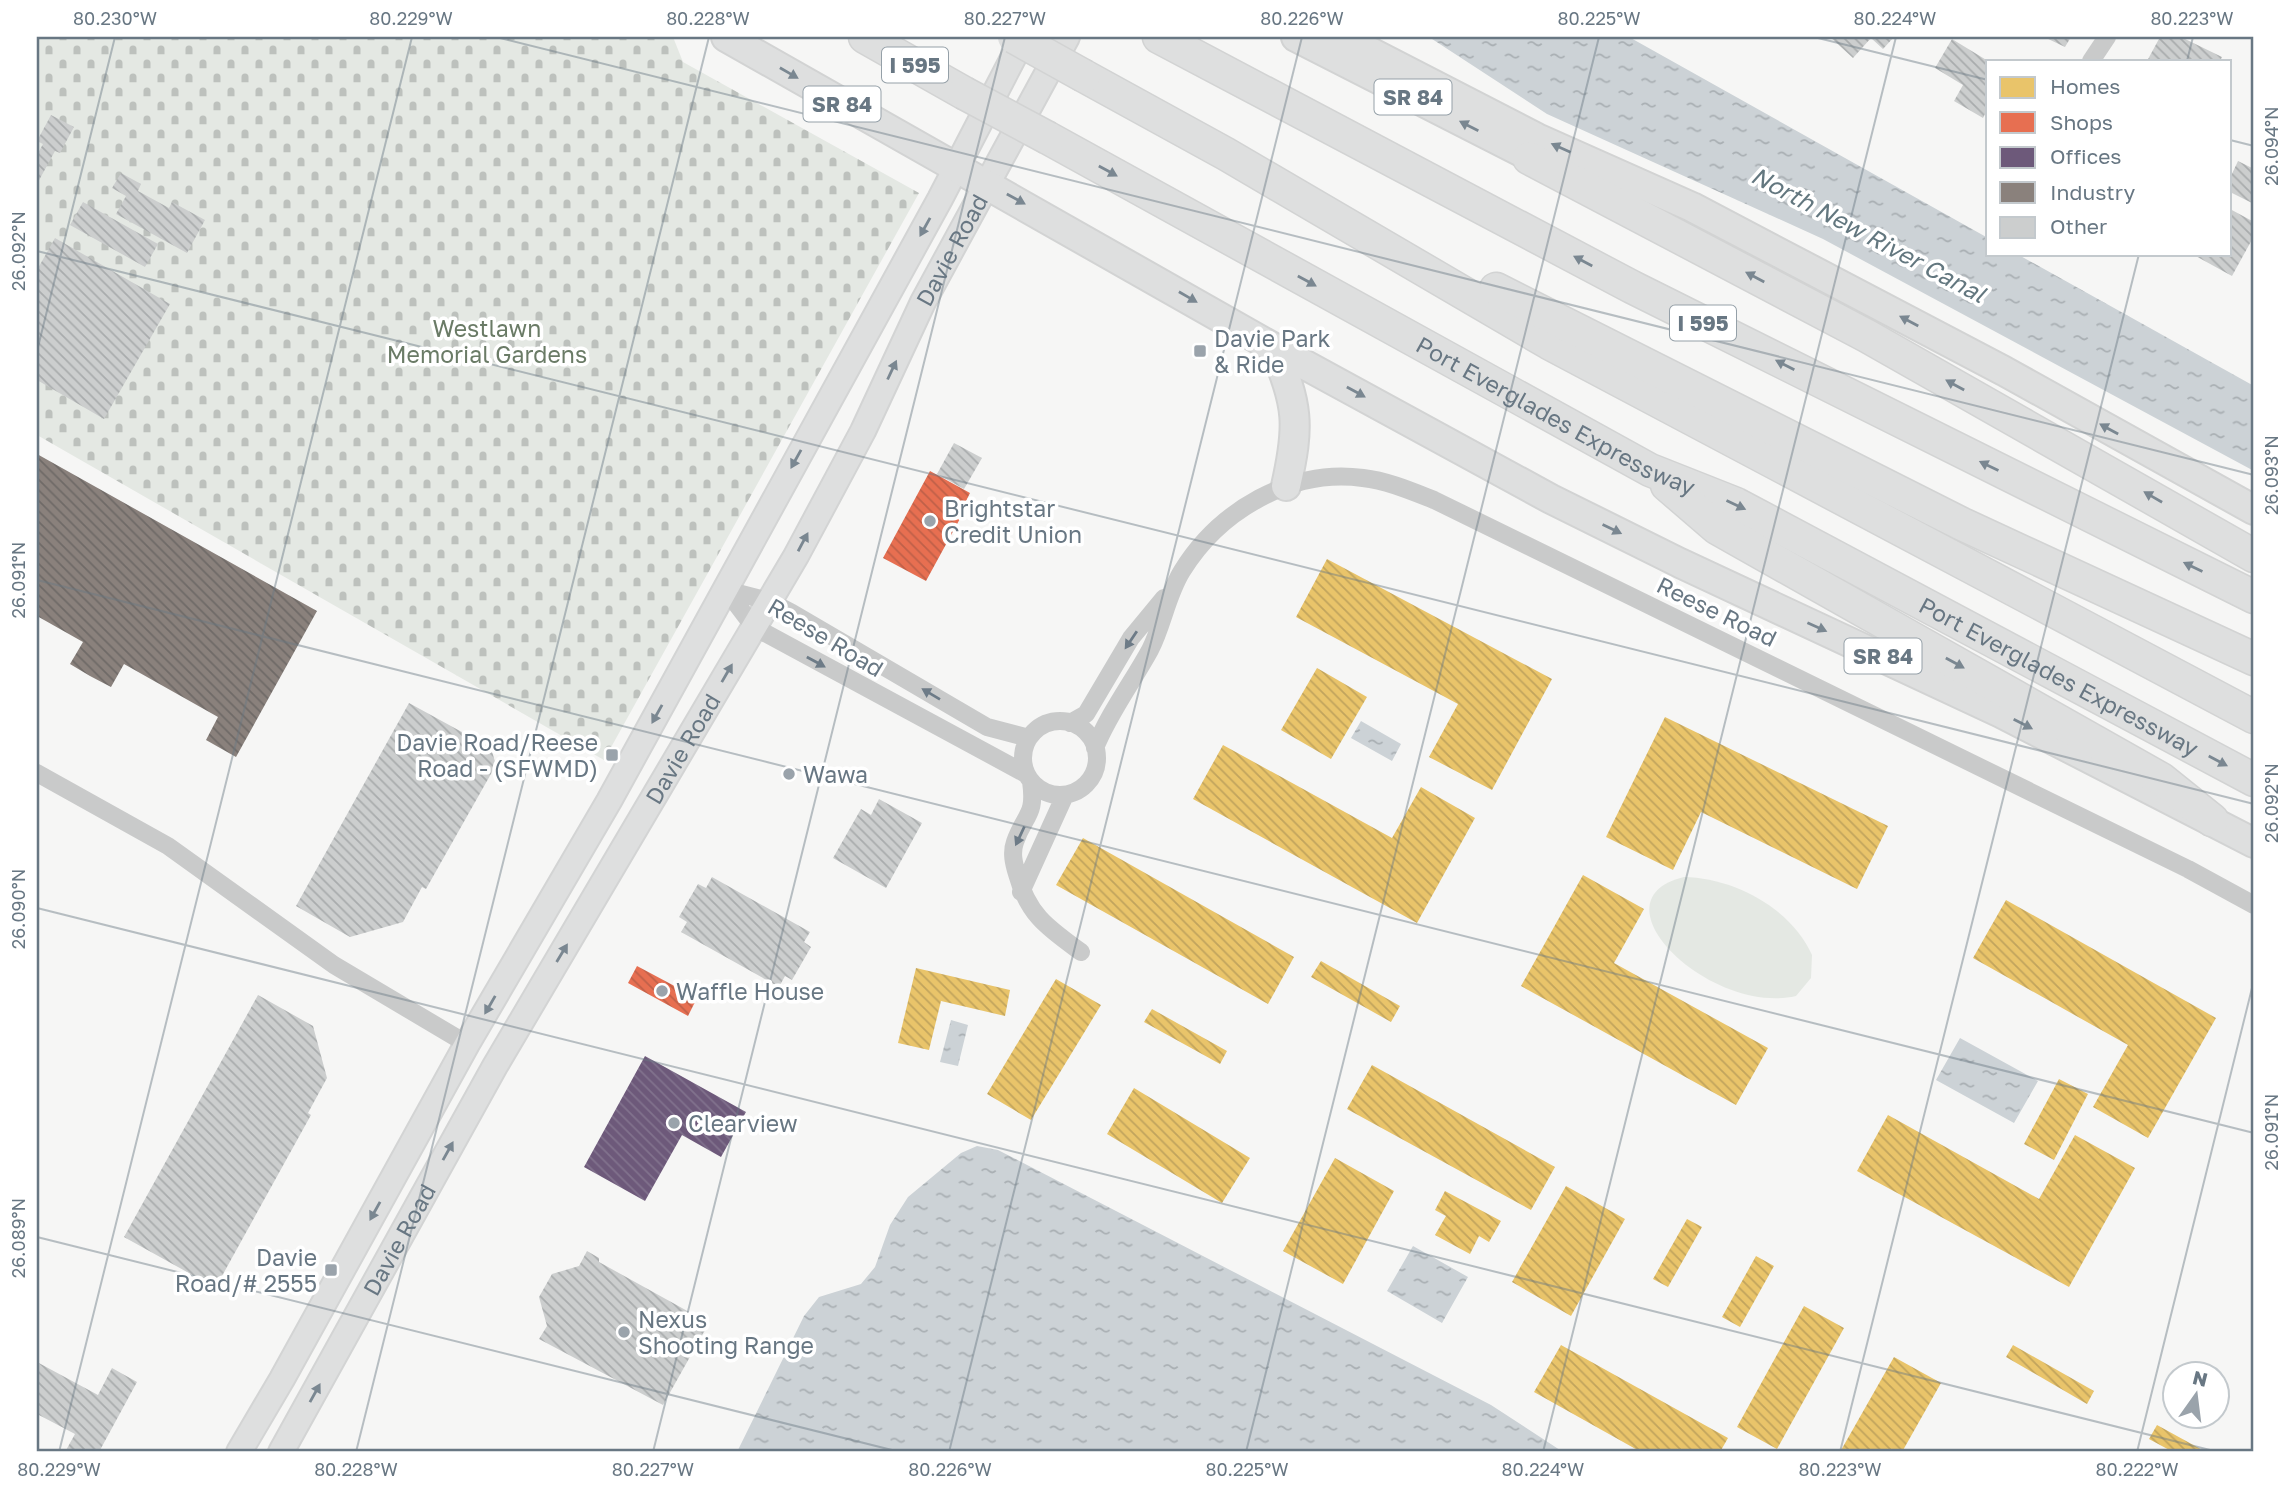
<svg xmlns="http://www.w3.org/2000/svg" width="2291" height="1489" viewBox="0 0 2291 1489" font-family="'Golos Text',sans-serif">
	<defs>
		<pattern id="cemetery-stones" width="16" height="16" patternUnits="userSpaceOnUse" patternTransform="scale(1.75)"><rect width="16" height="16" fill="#e4e8e3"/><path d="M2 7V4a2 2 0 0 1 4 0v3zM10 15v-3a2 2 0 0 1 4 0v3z" fill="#bdc1bd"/></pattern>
		<pattern id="water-ripples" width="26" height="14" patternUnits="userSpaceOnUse" patternTransform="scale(1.75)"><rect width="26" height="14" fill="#ccd2d6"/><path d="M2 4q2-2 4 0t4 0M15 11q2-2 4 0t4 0" fill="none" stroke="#a9afb3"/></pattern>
		<pattern id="homes-back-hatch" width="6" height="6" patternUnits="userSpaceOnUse" patternTransform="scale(1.75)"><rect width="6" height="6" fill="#e9c46a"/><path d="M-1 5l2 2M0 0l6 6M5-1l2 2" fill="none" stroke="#c1a45d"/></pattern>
		<pattern id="shops-back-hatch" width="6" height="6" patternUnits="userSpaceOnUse" patternTransform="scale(1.75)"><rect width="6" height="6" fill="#e76f51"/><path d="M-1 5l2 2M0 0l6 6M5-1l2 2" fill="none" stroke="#bf6049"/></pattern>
		<pattern id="offices-back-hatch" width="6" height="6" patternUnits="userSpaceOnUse" patternTransform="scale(1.75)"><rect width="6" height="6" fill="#6d597a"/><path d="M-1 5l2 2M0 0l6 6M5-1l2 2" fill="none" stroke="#81728d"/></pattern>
		<pattern id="industry-back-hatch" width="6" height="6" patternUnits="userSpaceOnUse" patternTransform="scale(1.75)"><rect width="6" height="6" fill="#8a817c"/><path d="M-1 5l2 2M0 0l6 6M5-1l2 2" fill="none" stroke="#6f6a67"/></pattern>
		<pattern id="building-back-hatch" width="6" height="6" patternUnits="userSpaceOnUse" patternTransform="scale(1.75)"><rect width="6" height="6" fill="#cccece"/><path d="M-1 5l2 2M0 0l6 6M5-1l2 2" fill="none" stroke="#a9acad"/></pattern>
	</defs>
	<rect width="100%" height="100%" fill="#f6f6f5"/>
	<!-- grass -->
	<path fill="#e4e8e3" d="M1684,877c50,1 107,31 128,78l-1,23 -15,18c-86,20 -207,-96 -112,-119z"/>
	<!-- cemetery -->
	<path fill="url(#cemetery-stones)" d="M37,37h636l10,25 236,131 -315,567 -567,-325z"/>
	<!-- water -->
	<path fill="url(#water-ripples)" d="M1429,37h200l359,201v16h29l237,132v85l-431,-232 -276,-125z
		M1361,721l40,23 -9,17 -41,-23z
		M951,1020l17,5 -10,41 -18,-4z
		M1960,1038l78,43 -24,42 -78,-43z
		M977,1146l21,4 493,255 72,47h-826l67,-136 15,-19 42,-13 14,-17 15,-42 18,-28 53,-44z
		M1413,1246l55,31 -26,46 -55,-32z"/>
	<!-- homes -->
	<path fill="url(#homes-back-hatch)" d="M1327,559l225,120 -60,111 -63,-33 29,-53 -162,-87z
		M1317,668l50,29 -36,62 -50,-29z
		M1665,717l223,109 -31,63 -156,-77 -28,58 -67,-33z
		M1223,745l169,93 29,-51 54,31 -58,105 -224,-124z
		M1083,838l211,119 -26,47 -212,-119z
		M1583,875l61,34 -30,54 154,85 -32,57 -215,-119z
		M2006,900l210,118 -68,120 -55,-31 35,-62 -155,-87z
		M1321,961l79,45 -9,16 -80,-45z
		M916,968l94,22 -5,26 -64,-15 -12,49 -31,-7z
		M1056,979l45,26 -70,115 -44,-26z
		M1152,1009l75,42 -7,13 -76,-42z
		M1372,1065l183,102 -24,43 -184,-101z
		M2059,1079l29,15 -34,66 -30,-16z
		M1134,1088l116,70 -28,45 -115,-69z
		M1888,1115l151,84 36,-64 60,33 -66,119 -212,-116z
		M1335,1158l59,33 -51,93 -60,-33z
		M1566,1186l59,33 -54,97 -59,-34z
		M1445,1191l56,30 -12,21 -10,-6 -9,18 -35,-19 11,-19 -11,-6z
		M1687,1219l15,8 -34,60 -15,-8z
		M1756,1256l18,10 -34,61 -18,-10z
		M1804,1306l40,22 -67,121 -40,-22z
		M1561,1345l167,93 -8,14h-79l-107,-60z
		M2013,1345l81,46 -7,13 -81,-47z
		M1894,1357l47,26 -39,69h-62z
		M2157,1425l49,27h-33l-24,-13z"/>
	<!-- shops -->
	<path fill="url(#shops-back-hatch)" d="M930,471l40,22 -5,10 3,1 -42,77 -43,-23z
		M637,966l60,32 -9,18 -60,-33z"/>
	<!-- offices -->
	<path fill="url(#offices-back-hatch)" d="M645,1056l101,56 -25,45 -39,-22 -37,66 -61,-34z"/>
	<!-- industry -->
	<path fill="url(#industry-back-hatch)" d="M37,454l280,157 -81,146 -30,-17 12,-23 -94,-53 -13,23 -21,-11 -20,-12 13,-22 -46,-26z"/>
	<!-- building -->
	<path fill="url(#building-back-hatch)" d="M1830,37h64l-11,12 -12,-11 -18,20z
		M2044,37h27l-6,10z
		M2160,37h21l41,20 -2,4h-73z
		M1952,39l36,22v47l-5,10 -29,-17 9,-16 -28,-17z
		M51,115l23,12 -14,26 -5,-2 -18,33v-29l6,-11 -6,-3z
		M2238,161l14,7 2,-5v41l-24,-12v-14z
		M121,173l20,11 -3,7 31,17 3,-6 33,18 -18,33 -71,-39 10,-18 -14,-8z
		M83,202l75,42 -13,23 -75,-42z
		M2230,209l24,13v14l-22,40 -40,-22h38z
		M55,238l115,66 -66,115 -67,-39v-110z
		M954,443l28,15 -18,31 -27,-15z
		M409,703l82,45 5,17 -70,124 -4,-2 -19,35 -53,15 -54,-31z
		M879,799l43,24 -36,65 -53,-30 28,-49 10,6z
		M712,877l98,55 -6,10 7,5 -19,33 -7,-4 -6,11 -98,-55 6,-10 -8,-5 19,-33 8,4z
		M258,995l55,31 14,52 -19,35 3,2 -89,161 -17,6 -81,-45z
		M587,1251l12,7v4l110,61 -46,82 -124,-66 8,-13 -8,-29 13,-23 27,-8z
		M37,1362l61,33 14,-27 25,14 -38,70h-34l10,-18 -38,-20z"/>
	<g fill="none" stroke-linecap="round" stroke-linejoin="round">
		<!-- secondary casing -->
		<g stroke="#d3d4d4" stroke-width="28">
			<g id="secondary">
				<path d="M239,1452l43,-73 185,-335 142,-243 331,-602 84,-162"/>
				<path id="s1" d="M281,1452l214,-386 301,-510 67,-125 60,-129 144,-265"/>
			</g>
		</g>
		<!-- primary casing -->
		<g stroke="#d2d3d3" stroke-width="32">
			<path id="primary" d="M726,37l548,311 277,151 129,64 321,150 253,130
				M1296,37l253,129
				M1341,37l196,101 155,69 312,164 250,139
				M1274,348c24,58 26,76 12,138"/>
		</g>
		<!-- highway casing -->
		<g stroke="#d2d3d3" stroke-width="35">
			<g id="highway">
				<path d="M865,37l99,56"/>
				<path d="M1159,37l473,250 622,310"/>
				<path d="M1084,76l142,78 323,189 705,374"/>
				<path id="s2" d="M1048,138l602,332 86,34 518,276"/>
				<path d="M1529,158l338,178 387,220"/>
				<path d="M1496,289l466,235 292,135"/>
				<path d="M1667,485l50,43 444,251 51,41"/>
			</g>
		</g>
		<!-- street -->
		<path stroke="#c9caca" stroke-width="18" d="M2091,61l16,-24
			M726,590l28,37 272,147
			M726,590l43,11 23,12 195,114 42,11
			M1023 758a37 37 0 1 1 74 0a37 37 0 1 1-74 0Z
			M1070,723l16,-9 45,-76 33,-40
			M1095,748c14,-35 37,-65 55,-98 13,-25 17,-55 32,-79 37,-60 109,-103 181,-93 25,3 48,13 71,22l754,369 66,36
			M37,773l131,73 166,119 133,79
			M1031,781c5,36 -6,32 -16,61 -4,11 -1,22 2,32 11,41 31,54 64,78
			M1021,892l44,-97"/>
		<!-- secondary -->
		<use href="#secondary" stroke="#dedfdf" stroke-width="24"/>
		<!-- primary -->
		<use href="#primary" stroke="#dedfdf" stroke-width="28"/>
		<!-- highway -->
		<use href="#highway" stroke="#dedfdf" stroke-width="32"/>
		<!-- highway-bridge casing -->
		<g stroke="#d2d3d3" stroke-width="35" stroke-linecap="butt">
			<path id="highway-bridge" d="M1014,37l70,39
				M964,93l84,45"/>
		</g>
		<!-- highway-bridge -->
		<use href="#highway-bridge" stroke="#dedfdf" stroke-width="32"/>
	</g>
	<!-- one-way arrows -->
	<defs><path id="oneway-solid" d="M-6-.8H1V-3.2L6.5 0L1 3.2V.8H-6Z" transform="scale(1.75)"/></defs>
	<g fill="#7a8791">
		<use href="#oneway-solid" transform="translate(789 73) rotate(30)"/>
		<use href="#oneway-solid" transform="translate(1469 126) rotate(-153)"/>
		<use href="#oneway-solid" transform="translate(1561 148) rotate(-156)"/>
		<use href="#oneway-solid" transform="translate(1108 171) rotate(29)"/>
		<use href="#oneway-solid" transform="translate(1016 199) rotate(29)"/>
		<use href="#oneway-solid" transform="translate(925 227) rotate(119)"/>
		<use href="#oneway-solid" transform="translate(1583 261) rotate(-152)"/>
		<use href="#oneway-solid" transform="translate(1755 277) rotate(-152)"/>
		<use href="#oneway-solid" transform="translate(1307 281) rotate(29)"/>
		<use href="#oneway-solid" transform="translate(1188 297) rotate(30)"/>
		<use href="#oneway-solid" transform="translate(1909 321) rotate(-152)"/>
		<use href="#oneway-solid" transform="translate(1785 365) rotate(-153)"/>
		<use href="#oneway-solid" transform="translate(892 370) rotate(-65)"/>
		<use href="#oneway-solid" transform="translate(1955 385) rotate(-151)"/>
		<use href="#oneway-solid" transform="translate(1356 392) rotate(29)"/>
		<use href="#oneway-solid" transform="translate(2109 429) rotate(-151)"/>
		<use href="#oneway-solid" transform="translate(796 459) rotate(119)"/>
		<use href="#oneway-solid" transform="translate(1989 466) rotate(-154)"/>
		<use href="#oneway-solid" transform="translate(2153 497) rotate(-150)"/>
		<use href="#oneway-solid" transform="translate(1736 505) rotate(25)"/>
		<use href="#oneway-solid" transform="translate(1612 529) rotate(26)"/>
		<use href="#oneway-solid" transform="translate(803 542) rotate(-62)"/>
		<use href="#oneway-solid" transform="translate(2193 567) rotate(-154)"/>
		<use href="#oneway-solid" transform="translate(1817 627) rotate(24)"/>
		<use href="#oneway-solid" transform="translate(1955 663) rotate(29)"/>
		<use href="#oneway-solid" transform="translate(727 673) rotate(-60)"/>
		<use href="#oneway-solid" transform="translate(657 714) rotate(119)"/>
		<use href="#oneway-solid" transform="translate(2023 724) rotate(27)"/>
		<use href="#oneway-solid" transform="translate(2218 761) rotate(28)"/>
		<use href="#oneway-solid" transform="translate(562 953) rotate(-59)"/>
		<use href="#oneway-solid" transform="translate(490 1005) rotate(120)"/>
		<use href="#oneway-solid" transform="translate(448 1151) rotate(-61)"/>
		<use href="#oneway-solid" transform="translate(375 1211) rotate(119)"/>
		<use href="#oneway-solid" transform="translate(315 1393) rotate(-61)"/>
	</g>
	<g fill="#6d7b87">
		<use href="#oneway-solid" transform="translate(1131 640) rotate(124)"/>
		<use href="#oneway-solid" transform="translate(816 662) rotate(29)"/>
		<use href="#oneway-solid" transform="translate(931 694) rotate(-149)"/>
		<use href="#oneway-solid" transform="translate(1020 836) rotate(115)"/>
	</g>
	<!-- ticks -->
	<path fill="none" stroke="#687783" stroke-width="2" stroke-opacity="0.45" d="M496,37l1758,438M1814,37l174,43M2187,61l6,-24M2230,140l24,6M37,251l2217,553M37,351l78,-314M37,580l2217,553M37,908l2181,544M37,1237l863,215M59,1452l353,-1415M356,1452l353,-1415M653,1452l352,-1415M949,1452l353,-1415M1246,1452l353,-1415M1543,1452l353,-1415M1840,1452l299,-1198M2137,1452l117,-472"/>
	<!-- markers -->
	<g fill="#9aa3ab" stroke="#fff" stroke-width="2.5">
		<rect x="1193" y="344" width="14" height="14" rx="3.5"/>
		<circle cx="930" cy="521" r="7"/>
		<rect x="605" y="748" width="14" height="14" rx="3.5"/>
		<circle cx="789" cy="774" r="7"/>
		<circle cx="662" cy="991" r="7"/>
		<circle cx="674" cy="1123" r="7"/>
		<rect x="324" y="1263" width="14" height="14" rx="3.5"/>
		<circle cx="624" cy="1332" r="7"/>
	</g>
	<g text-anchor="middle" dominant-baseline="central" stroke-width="7" stroke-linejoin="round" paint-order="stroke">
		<!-- shield labels -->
		<g fill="#fff" stroke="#95a0a8" stroke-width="2">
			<rect x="882" y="47.5" width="66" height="35" rx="5"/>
			<rect x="1374.5" y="79.5" width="77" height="35" rx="5"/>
			<rect x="803.5" y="86.5" width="77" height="35" rx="5"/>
			<rect x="1670" y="305.5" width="66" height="35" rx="5"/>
			<rect x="1844.5" y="638.5" width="77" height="35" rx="5"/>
		</g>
		<g font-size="21" font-weight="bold" fill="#687783">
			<text x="915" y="65">I 595</text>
			<text x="1413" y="97">SR 84</text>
			<text x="842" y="104">SR 84</text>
			<text x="1703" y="323">I 595</text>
			<text x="1883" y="656">SR 84</text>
		</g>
		<!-- street labels -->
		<g font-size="23" fill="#687783" stroke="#fff">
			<text stroke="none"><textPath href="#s1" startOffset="1377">Davie Road</textPath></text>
			<text stroke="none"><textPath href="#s2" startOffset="579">Port Everglades Expressway</textPath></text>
			<text transform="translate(1717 611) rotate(26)">Reese Road</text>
			<text transform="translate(826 637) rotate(31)">Reese Road</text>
			<text stroke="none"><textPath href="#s2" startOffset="1146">Port Everglades Expressway</textPath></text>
			<text stroke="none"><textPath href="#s1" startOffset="810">Davie Road</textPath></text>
			<text stroke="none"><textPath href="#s1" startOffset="243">Davie Road</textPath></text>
		</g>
		<!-- park labels -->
		<g font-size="23" fill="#6a7b66" stroke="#fff">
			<text x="487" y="328">Westlawn<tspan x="487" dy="26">Memorial Gardens</tspan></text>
		</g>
		<!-- poi labels -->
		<g font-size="23" fill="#687783" stroke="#fff" text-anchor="start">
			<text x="1214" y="338">Davie Park<tspan x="1214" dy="26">&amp; Ride</tspan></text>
			<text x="944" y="508">Brightstar<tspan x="944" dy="26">Credit Union</tspan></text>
			<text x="598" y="742" text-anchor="end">Davie Road/Reese<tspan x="598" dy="26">Road - (SFWMD)</tspan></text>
			<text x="803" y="774">Wawa</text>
			<text x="676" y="991">Waffle House</text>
			<text x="688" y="1123">Clearview</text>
			<text x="317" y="1257" text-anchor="end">Davie<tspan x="317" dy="26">Road/# 2555</tspan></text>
			<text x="638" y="1319">Nexus<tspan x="638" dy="26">Shooting Range</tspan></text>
		</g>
		<!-- water labels -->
		<g font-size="24" font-style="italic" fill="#63777f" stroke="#fff">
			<text transform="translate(1869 234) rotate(28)">North New River Canal</text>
		</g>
	</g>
	<!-- border -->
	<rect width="2291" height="1489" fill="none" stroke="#ffffff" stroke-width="77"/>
	<!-- legend -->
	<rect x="1986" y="60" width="245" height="196" fill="#ffffff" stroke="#c3c9cd" stroke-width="2"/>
	<rect x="2000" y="77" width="35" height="21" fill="#e9c46a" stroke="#c3c9cd" stroke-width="2"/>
	<text x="2050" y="94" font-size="21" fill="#687783">Homes</text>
	<rect x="2000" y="112" width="35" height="21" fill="#e76f51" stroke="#c3c9cd" stroke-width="2"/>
	<text x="2050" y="130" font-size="21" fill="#687783">Shops</text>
	<rect x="2000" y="147" width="35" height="21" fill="#6d597a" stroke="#c3c9cd" stroke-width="2"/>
	<text x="2050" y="164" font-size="21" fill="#687783">Offices</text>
	<rect x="2000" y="182" width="35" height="21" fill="#8a817c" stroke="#c3c9cd" stroke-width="2"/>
	<text x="2050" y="200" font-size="21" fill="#687783">Industry</text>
	<rect x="2000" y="217" width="35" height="21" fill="#cccece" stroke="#c3c9cd" stroke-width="2"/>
	<text x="2050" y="234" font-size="21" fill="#687783">Other</text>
	<!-- north arrow -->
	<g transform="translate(2196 1395) rotate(14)"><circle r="33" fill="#ffffff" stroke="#c3c9cd" stroke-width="2"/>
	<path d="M0-5L12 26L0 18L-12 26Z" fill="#9aa3ab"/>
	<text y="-10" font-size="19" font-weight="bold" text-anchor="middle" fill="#687783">N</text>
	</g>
	<rect x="38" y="38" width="2214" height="1412" fill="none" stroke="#687783" stroke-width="2.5"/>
	<g font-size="18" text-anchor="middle" fill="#687783">
		<text x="115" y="25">80.230°W</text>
		<text x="411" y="25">80.229°W</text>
		<text x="708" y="25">80.228°W</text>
		<text x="1005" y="25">80.227°W</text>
		<text x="1302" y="25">80.226°W</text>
		<text x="1599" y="25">80.225°W</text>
		<text x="1895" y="25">80.224°W</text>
		<text x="2192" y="25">80.223°W</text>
		<text transform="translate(2272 146) rotate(-90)" y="6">26.094°N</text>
		<text transform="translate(19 251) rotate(-90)" y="6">26.092°N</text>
		<text transform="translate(2272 475) rotate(-90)" y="6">26.093°N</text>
		<text transform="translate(19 580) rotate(-90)" y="6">26.091°N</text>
		<text transform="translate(2272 803) rotate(-90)" y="6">26.092°N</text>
		<text transform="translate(19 909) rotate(-90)" y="6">26.090°N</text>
		<text transform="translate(2272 1132) rotate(-90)" y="6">26.091°N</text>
		<text transform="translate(19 1238) rotate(-90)" y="6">26.089°N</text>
		<text x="59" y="1476">80.229°W</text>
		<text x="356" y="1476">80.228°W</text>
		<text x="653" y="1476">80.227°W</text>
		<text x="950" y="1476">80.226°W</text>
		<text x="1247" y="1476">80.225°W</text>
		<text x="1543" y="1476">80.224°W</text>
		<text x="1840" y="1476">80.223°W</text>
		<text x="2137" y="1476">80.222°W</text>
	</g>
</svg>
